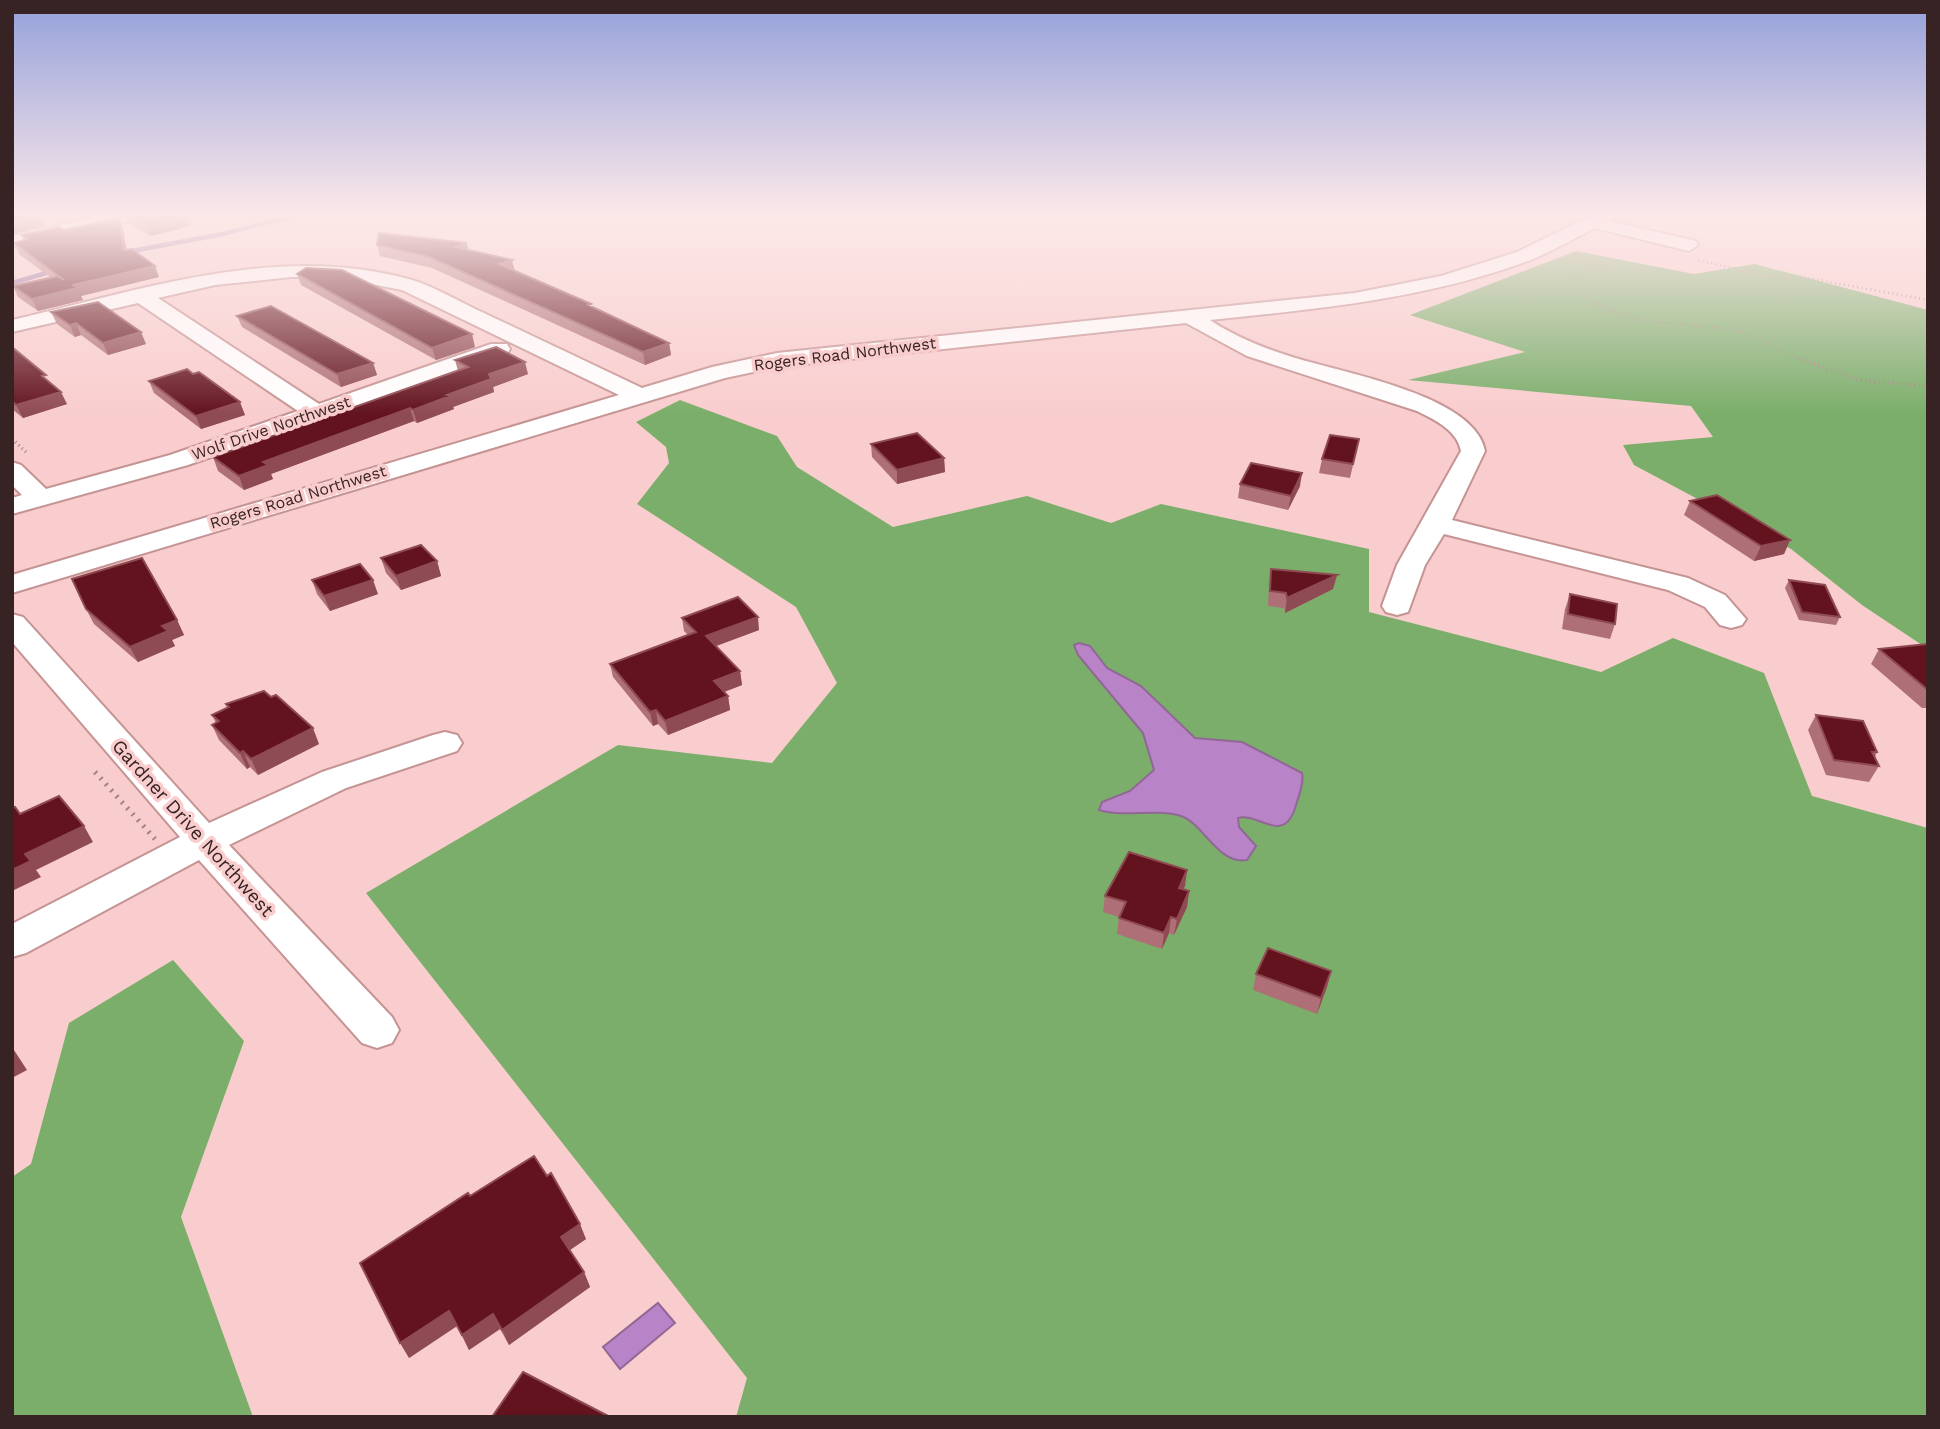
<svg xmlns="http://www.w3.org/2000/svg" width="1940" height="1429" viewBox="0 0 1940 1429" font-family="'Work Sans',sans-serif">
	<rect width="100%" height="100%" fill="#f9cdcd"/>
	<!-- forest -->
	<path fill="#7aae6a" d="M1576,251l118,23 61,-10 173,46v339l-66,-44 -71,-56 -157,-84 -11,-20 90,-8 -22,-31 -283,-26 117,-28 -115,-37z
		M680,400l97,36 20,31 96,60 134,-31 84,27 50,-19 208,45v63l232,60 72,-34 91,35 48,123 116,32v589h-1192l11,-39 -381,-485 252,-148 154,18 65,-80 -41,-76 -159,-103 32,-41 -3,-16 -30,-25z
		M173,960l71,81 -63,176 72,200h-241v-240l19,-13 38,-141z"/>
	<!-- water -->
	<path fill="#b884c7" stroke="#916796" stroke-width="2" d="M1079,643l11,3 17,22 34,18 54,52 47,4 60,31c2,11 -3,22 -6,32 -12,42 -37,7 -58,13l1,9 17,19 -9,14c-29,5 -43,-36 -66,-44 -26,-8 -56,2 -82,-6l3,-8 28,-11 24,-21 -11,-37 -65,-78 -4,-10z
		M658,1303l17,20 -55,46 -17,-22z"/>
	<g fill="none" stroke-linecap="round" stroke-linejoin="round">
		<!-- stream -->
		<path stroke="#916796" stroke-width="4.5" d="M127,252l91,-17 84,-21
			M12,283l41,-12"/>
		<!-- minor casing -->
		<g stroke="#c59393" stroke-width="4">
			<path id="minor" d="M109,214h33l-2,4 -128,29v-11z
				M1595,214h22l-8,7 87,20 2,4 -9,6 -94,-23c-22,11 -44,24 -67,33 -103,38 -210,48 -318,59 24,16 51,27 79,36 48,16 186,38 196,95l-33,69 236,58 37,17 21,24 -4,6 -11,3 -11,-3 -15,-18 -37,-17 -224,-56 -19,31 -17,47 -11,3 -11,-3 -4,-6 15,-41 64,-114c-4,-21 -26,-31 -44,-40l-170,-55 -61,-33 -409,44 -52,11 -713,215v-18l607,-180 -217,-105 -66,-13h-45l-76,8 -57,13 161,106 172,-60h16l3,5 -3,5 -319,111 -176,49v-16l10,-3 -10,-10v-23l9,3 25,24 124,-34 128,-44 -160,-108 -126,29v-12c130,-30 267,-78 400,-40 24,7 49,23 72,33 53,25 105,50 158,75l70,-21 65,-14 578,-60 86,-17 76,-24z
				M12,614l11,3 186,206 113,-51 111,-37 12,-3 12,3 5,8 -5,8 -111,37 -117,57 163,172 7,13 -7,13 -15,5 -15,-5 -163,-183 -173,93 -14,4v-33l168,-87 -168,-195z"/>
		</g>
		<!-- path-far2 -->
		<path stroke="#a58383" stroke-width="2.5" stroke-dasharray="1 3.5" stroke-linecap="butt" d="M1698,260l73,17h31l126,23
			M1606,264l-33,15c35,59 124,36 180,57 17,6 32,18 49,24"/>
		<!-- path-far1 -->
		<path stroke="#a58383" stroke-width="3.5" stroke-dasharray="1 3.5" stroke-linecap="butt" d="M1797,358l62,22 69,6
			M12,439l15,14"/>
		<!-- path -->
		<path stroke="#a58383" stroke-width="5" stroke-dasharray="2 6" stroke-linecap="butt" d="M95,772l60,67"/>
		<!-- minor -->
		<use href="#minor" fill="#fff" fill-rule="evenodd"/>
	</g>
	<!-- wall -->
	<path fill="#ae7076" d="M125,214h59l7,12 -40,10 -23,-13z
		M119,218l4,11 3,20 33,28 -78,19 2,4 -45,11 -20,-14 -5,-11 37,-9 -31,-23 -5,-11 10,-3 -2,-5 42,-5z
		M377,245l91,5 201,93 2,12 -26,10 -213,-97 -52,-12z
		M297,274l178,73 -39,13 -135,-75z
		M51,312l95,32 -38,11 -27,-20 -6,2 -18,-13z
		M237,316l136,47 4,12 -36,12 -99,-60z
		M12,347l37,35 18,22 -44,14 -11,-9z
		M455,360l73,14 -35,13 1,5 -41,15 1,2 -37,14 -3,-2 -143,53 2,5 -29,11 -26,-19 -5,-14 245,-86z
		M149,381l96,34 -44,14 -47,-36z
		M1359,439l-9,39 -31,-5 3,-14z
		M871,444l73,14 1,14 -48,12 -25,-27z
		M1240,484l60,2 -12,24 -50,-12z
		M1690,501l100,39 -6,14 -30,7 -70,-46z
		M381,558l56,3 4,15 -40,14 -15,-17z
		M1271,569l66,6 -4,14 -48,24 -1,-5 -16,-2 1,-22z
		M312,580l66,14 -48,17 -13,-17z
		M1789,580l51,37 -4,8 -37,-5 -14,-32z
		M1570,594l45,30 -5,15 -48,-10 3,-20z
		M86,609l91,11 7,15 -12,5 3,6 -37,16 -44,-38z
		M682,618l77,12 -43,16 24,25 2,14 -18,7 4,4 2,14 -62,25 -10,-11 -5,2 -40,-49 -3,-13 78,-29 -4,-4z
		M1928,645v63h-6l-51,-44 8,-15z
		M226,704l93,40 -61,31 -8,-8 -3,2 -28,-29 -7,-15 4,-2 -4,-8 15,-7z
		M1816,715l61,37 -2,5 4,9 -10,16 -43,-7 -18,-45z
		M1187,870l-2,16 -2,3 6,2 -2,16 -13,28 -5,-2 -7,16 -45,-15 2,-17 -16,-5 2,-16z
		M1331,971l-4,16 -10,27 -64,-24 3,-16z
		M470,1196l116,43 -16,11 14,22 6,15 -81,58 -9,-16 -31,21 -12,-24 -48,32z"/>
	<!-- shaded-wall -->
	<path fill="#8f4b52" d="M41,215l5,11 -34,8v-12z
		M187,216l4,10 -40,10 -4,-11z
		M119,218l4,11 5,32 -4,-11z
		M467,243l2,11 -13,-7z
		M512,260l3,12 -16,-8z
		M155,266l4,11 -78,19 2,4 -45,11 -6,-12 41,-14z
		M76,323l5,12 -6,2 -5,-12z
		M141,332l5,12 -38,11 -5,-12z
		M472,334l3,13 -39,13 -4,-12z
		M669,343l2,12 -26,10 -2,-13z
		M525,362l3,12 -35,13 1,5 -41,15 1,2 -37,14 -4,-13 76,-36z
		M373,363l4,12 -36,12 -4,-13z
		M61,392l6,12 -44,14 -7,-13z
		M240,402l5,13 -44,14 -5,-13z
		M410,408l4,13 -143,53 2,5 -29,11 -5,-14 24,-14z
		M944,458l1,14 -48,12v-14z
		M1302,473l-2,13 -12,24 3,-14z
		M1790,540l-6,14 -30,7 7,-15z
		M437,561l4,15 -40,14 -5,-14z
		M1337,575l-4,14 -48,24 2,-15z
		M373,580l5,14 -48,17 -6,-15z
		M758,617l1,13 -51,19 -2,-13z
		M177,620l7,15 -12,5 3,6 -37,16 -8,-15 32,-21z
		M740,671l2,14 -26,10 -2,-14z
		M728,696l2,14 -62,25 -3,-14z
		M656,710l2,14 -5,2 -3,-14z
		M313,728l6,16 -61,31 -7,-16z
		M243,751l7,16 -3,2 -7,-16z
		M84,826l9,16 -57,28 5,7 -29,14v-21l13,-16z
		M1187,870l-2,16 -9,18 3,-16z
		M1189,891l-2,16 -13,28 3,-16z
		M1171,917l-2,16 -7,16 2,-16z
		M1331,971l-4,16 -10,27 4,-16z
		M12,1047l15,23 -15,8z
		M580,1224l6,15 -19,13 -6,-15z
		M584,1272l6,15 -81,58 -7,-15z
		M449,1311l8,15 -48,32 -9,-15z
		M493,1314l7,15 -31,21 -7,-15z"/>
	<!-- building -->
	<path fill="#62131e" stroke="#8f4b52" stroke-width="2" d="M12,214h28l1,1 -29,7z
		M127,214h57l3,2 -40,9z
		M119,218l5,32 8,-1 23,17 -82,19 4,3 -45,11 -19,-13 45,-10 6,4 -50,-37 13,-4 -5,-4 37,-8 5,3z
		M379,233l88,10 -11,4 56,13 -13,4 92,40 -3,1 81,38 -26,9 -214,-95 -52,-12z
		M306,268l36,2 130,64 -40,14 -135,-74z
		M98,302l43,30 -38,11 -27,-20 -6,2 -19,-13z
		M271,306l102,57 -36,11 -100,-58z
		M12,347l34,28 -4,1 19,16 -45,13 -4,-4z
		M496,347l29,15 -36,12 2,5 -44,16 3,1 -37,14 -3,-2 -147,54 5,3 -29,11 -26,-19 255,-90 -13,-7z
		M187,369l6,5 6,-2 41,30 -44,14 -47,-35z
		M917,433l27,25 -47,12 -26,-26z
		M1330,435l29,4 -6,25 -31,-5z
		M1251,463l51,10 -11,23 -51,-12z
		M1717,495l73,45 -29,6 -71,-45z
		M421,545l16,16 -41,15 -15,-18z
		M142,558l35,62 -15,6 6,5 -38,16 -44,-38 -14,-30z
		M360,564l13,16 -49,16 -12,-16z
		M1271,569l66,6 -50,23 -1,-5 -16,-2z
		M1789,580l36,5 15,32 -38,-5z
		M1570,594l47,10 -2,20 -47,-10z
		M738,597l20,20 -52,19 34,35 -26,10 14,15 -63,25 -9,-11 -6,2 -40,-48 86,-32 -14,-14z
		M1927,644l1,1v45l-49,-41z
		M264,691l7,6 5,-2 37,33 -62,31 -8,-8 -3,2 -28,-28 7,-4 -7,-6 17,-8 -3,-3z
		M1816,715l47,6 14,31h-5l7,14 -45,-6z
		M59,796l25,30 -59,28 6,7 -19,9v-62l3,-1 5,7z
		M1129,852l58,18 -8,18 10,3 -12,28 -6,-2 -7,16 -45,-15 7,-16 -21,-6z
		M1268,948l63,23 -10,27 -65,-24z
		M534,1156l13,20 4,-3 29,51 -19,13 23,35 -82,58 -9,-16 -31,21 -13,-24 -49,32 -40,-80 108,-70 2,3z
		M523,1372l87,45h-118z"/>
	<!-- sky -->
	<linearGradient id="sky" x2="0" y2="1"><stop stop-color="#95a1db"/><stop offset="0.52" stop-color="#fce8e8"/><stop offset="1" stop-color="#fce8e8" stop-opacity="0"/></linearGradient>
	<rect width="1940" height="414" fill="url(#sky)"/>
	<g text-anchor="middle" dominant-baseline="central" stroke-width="7" stroke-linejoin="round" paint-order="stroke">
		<!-- far-street labels -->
		<g font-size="16" fill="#372323" stroke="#f9cdcd">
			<text transform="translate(845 354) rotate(-7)">Rogers Road Northwest</text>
			<text transform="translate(271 428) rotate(-19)">Wolf Drive Northwest</text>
			<text transform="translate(298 497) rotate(-17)">Rogers Road Northwest</text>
		</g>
		<!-- street labels -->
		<g font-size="19" fill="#372323" stroke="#f9cdcd">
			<text transform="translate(193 828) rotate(48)">Gardner Drive Northwest</text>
		</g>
	</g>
	<!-- border -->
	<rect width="1940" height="1429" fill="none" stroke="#372323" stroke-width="28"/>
</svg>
